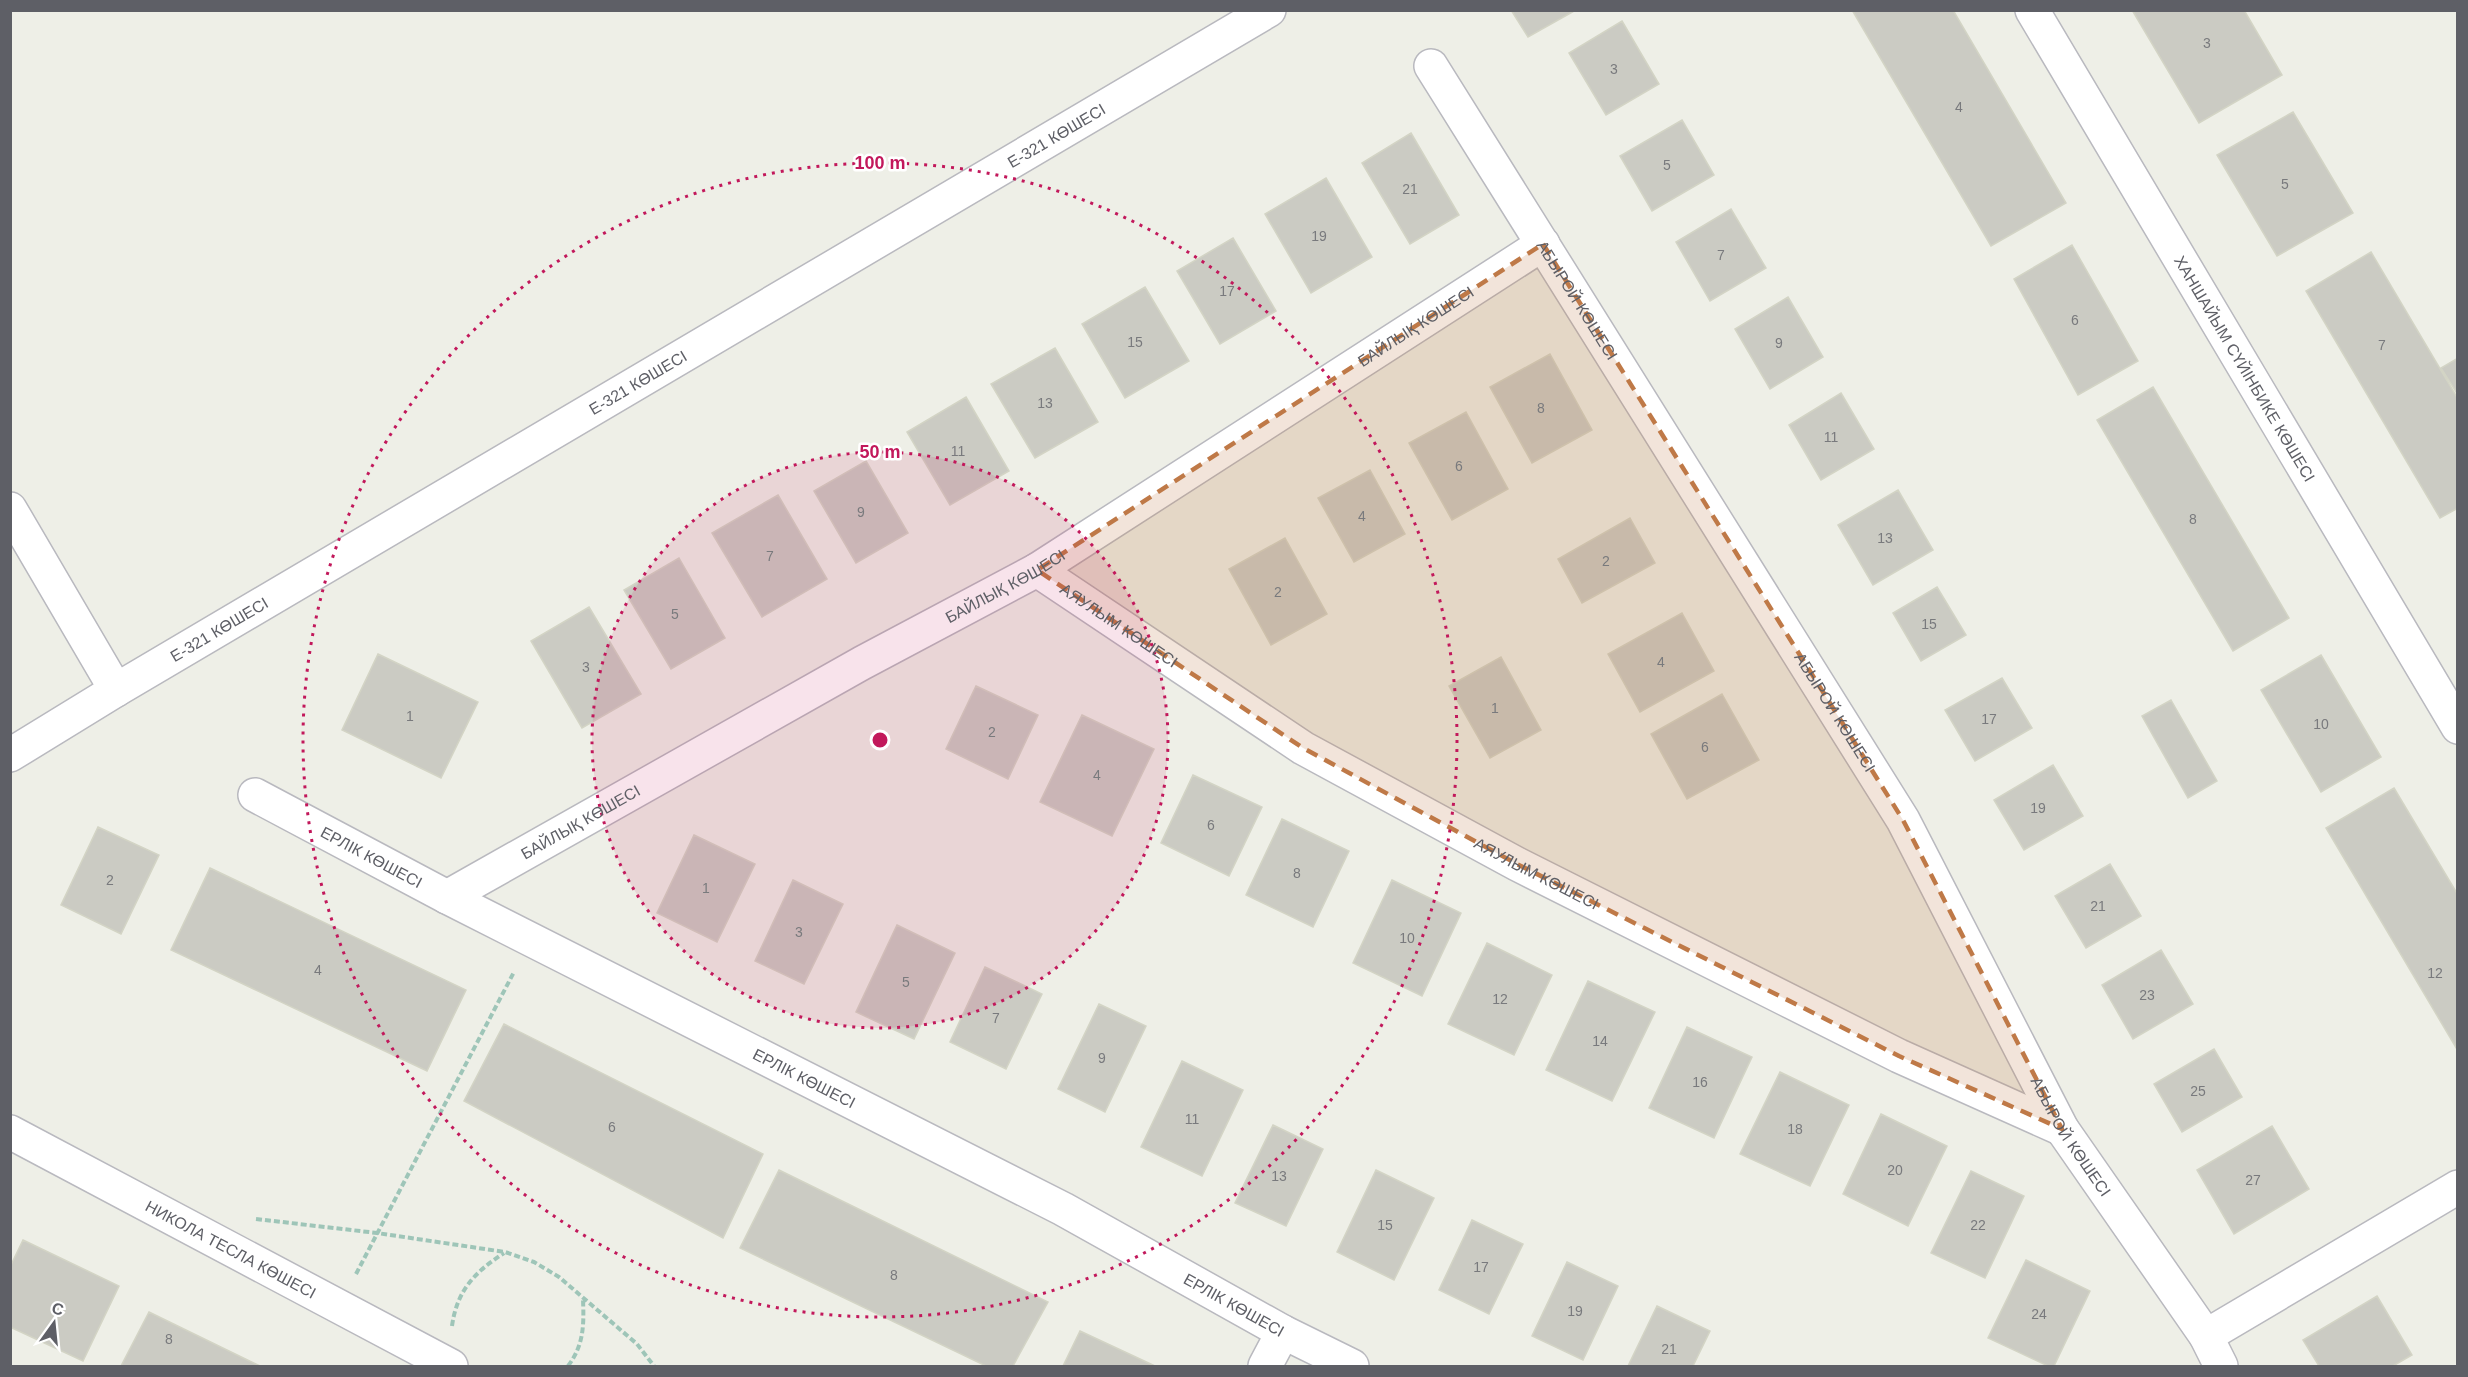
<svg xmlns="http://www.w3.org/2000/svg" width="2468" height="1377" viewBox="0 0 2468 1377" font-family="Arial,sans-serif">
	<rect width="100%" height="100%" fill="#eeefe7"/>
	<!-- building -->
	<path fill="#cbcbc3" stroke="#d3d4c5" stroke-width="1.5" d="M1511,10h65l-48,27z
		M1852,10h101l113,193 -75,43z
		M2132,10h112l38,65 -83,48z
		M1622,21l37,63 -53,31 -37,-62z
		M2293,112l60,101 -76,43 -60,-101z
		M1682,120l32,55 -62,36 -32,-55z
		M1411,133l48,82 -49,29 -48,-81z
		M1326,178l46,79 -61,36 -46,-79z
		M1731,209l35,59 -56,33 -34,-59z
		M1233,238l43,73 -56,33 -43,-73z
		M2072,245l66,116 -60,34 -64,-116z
		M2371,252l87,147v109l-18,10 -134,-227z
		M1145,287l44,74 -64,37 -43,-74z
		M1788,297l35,60 -53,32 -35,-60z
		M1055,348l43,74 -63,36 -44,-74z
		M1550,354l42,76 -60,33 -42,-76z
		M2458,358v37l-17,-27z
		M2153,387l136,231 -56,33 -136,-231z
		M1841,393l33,56 -53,31 -32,-55z
		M966,397l43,74 -59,34 -43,-73z
		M1466,412l42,77 -56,31 -43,-77z
		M866,461l42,72 -52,30 -42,-72z
		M1370,470l35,64 -51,28 -36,-64z
		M1898,490l35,60 -60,35 -35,-60z
		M778,495l49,84 -65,38 -50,-84z
		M1630,518l25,45 -73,40 -24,-44z
		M1285,538l42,76 -56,31 -42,-76z
		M679,558l46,80 -54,31 -47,-79z
		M1937,587l29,48 -45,26 -28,-48z
		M589,607l52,87 -59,34 -51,-87z
		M1682,613l32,58 -74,41 -32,-58z
		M378,654l100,48 -37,76 -99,-48z
		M2321,655l60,102 -60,35 -60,-102z
		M1501,657l40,73 -51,28 -41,-72z
		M2002,678l30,50 -57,33 -30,-51z
		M976,686l62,29 -30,64 -62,-30z
		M1722,694l37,66 -72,39 -36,-65z
		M2171,700l46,81 -29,17 -46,-82z
		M1082,715l72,34 -42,87 -72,-34z
		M2053,765l30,51 -59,34 -30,-50z
		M1193,775l69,32 -33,69 -68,-33z
		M2394,788l64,107v156l-132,-223z
		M1282,819l67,32 -36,76 -67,-32z
		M98,827l61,28 -38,79 -60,-29z
		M694,835l61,29 -38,78 -60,-29z
		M2110,864l31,52 -55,32 -31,-52z
		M210,868l256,122 -39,81 -256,-121z
		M793,880l50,24 -39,80 -49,-23z
		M1392,880l69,33 -39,83 -69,-33z
		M897,925l58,28 -41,86 -58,-27z
		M1487,943l65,32 -38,80 -66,-31z
		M2161,950l32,54 -60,35 -31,-54z
		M985,967l57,27 -36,75 -56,-27z
		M1588,981l67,31 -43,89 -66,-31z
		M1099,1004l47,22 -41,86 -47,-23z
		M504,1024l259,130 -40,84 -259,-137z
		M1687,1027l65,30 -38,81 -65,-30z
		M2214,1049l28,48 -60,35 -28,-48z
		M1182,1061l61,29 -41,86 -61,-29z
		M1780,1072l69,33 -39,81 -70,-32z
		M1881,1114l66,32 -39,80 -65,-32z
		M1273,1125l50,24 -37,77 -51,-23z
		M2272,1126l37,63 -75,45 -37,-64z
		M779,1170l269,132 -35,64h-27l-246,-118z
		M1376,1170l58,28 -40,82 -57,-28z
		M1971,1171l53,25 -39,82 -54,-25z
		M1472,1220l51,24 -34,70 -50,-24z
		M23,1240l96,46 -36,75 -73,-34v-60z
		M2026,1260l64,31 -36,75h-6l-60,-28z
		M1567,1262l51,24 -35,74 -51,-24z
		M2377,1296l35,59 -19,11h-74l-16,-26z
		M1657,1306l53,25 -17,35h-65z
		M149,1312l111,54h-139z
		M1080,1331l75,35h-92z"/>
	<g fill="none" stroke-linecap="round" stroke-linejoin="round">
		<!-- minor casing -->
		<g stroke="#b9b9bf" stroke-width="36">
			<g id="minor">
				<path id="s1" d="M2032,10l426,717"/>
				<path id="s2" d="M1431,66l472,754 159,309 144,207 15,30"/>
				<path d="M10,509l106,181"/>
				<path id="s3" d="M1037,570l266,178 214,116 382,192 163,73"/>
				<path id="s4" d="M10,755l106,-65 1153,-680"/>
				<path id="s5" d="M255,795l192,102 616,312 220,123 69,34"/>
				<path id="s6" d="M447,897l415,-234 175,-93 506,-326"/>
				<path id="s7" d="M10,1132l441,234"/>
				<path d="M2206,1336l252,-149"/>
				<path d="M1265,1366l18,-34"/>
			</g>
		</g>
		<!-- path -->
		<path stroke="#9ec5b8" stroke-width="4" stroke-dasharray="6 3" stroke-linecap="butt" d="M256,1219l121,14 128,19 29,10 25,15 78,67 17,22
			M356,1274l158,-302
			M452,1326c5,-36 23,-54 52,-73
			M568,1366c16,-21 16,-41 15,-67"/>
		<!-- minor -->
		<use href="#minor" stroke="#fff" stroke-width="33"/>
	</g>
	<!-- marked area -->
	<path fill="#bf7947" fill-opacity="0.2" stroke="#bf7947" stroke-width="4.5" stroke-dasharray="12 8" stroke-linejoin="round" d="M1543,244l360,576 159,309 -163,-73 -382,-192 -214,-116 -266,-178z"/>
	<!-- distance rings -->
	<circle cx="880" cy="740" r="288" fill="#c2185b" fill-opacity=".12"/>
	<g fill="none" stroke="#c2185b" stroke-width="3" stroke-dasharray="3 6">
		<circle cx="880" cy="740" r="288"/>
		<circle cx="880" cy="740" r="577"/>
	</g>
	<g text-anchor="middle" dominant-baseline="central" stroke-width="5" stroke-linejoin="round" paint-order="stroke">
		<!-- number labels -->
		<g font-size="14" fill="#797a7d">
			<text x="2207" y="43">3</text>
			<text x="1614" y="69">3</text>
			<text x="1959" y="107">4</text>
			<text x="1667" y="165">5</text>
			<text x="2285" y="184">5</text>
			<text x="1410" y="189">21</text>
			<text x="1319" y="236">19</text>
			<text x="1721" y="255">7</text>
			<text x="1227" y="291">17</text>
			<text x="2075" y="320">6</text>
			<text x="1135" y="342">15</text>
			<text x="1779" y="343">9</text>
			<text x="2382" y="345">7</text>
			<text x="1045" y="403">13</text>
			<text x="1541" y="408">8</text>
			<text x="1831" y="437">11</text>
			<text x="958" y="451">11</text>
			<text x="1459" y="466">6</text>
			<text x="861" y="512">9</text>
			<text x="1362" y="516">4</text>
			<text x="2193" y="519">8</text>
			<text x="1885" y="538">13</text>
			<text x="770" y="556">7</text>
			<text x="1606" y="561">2</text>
			<text x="1278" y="592">2</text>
			<text x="675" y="614">5</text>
			<text x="1929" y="624">15</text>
			<text x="1661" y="662">4</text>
			<text x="586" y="667">3</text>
			<text x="1495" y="708">1</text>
			<text x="410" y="716">1</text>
			<text x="1989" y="719">17</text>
			<text x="2321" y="724">10</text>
			<text x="992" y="732">2</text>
			<text x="1705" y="747">6</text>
			<text x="1097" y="775">4</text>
			<text x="2038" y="808">19</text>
			<text x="1211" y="825">6</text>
			<text x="1297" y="873">8</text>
			<text x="110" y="880">2</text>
			<text x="706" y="888">1</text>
			<text x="2098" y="906">21</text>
			<text x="799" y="932">3</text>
			<text x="1407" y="938">10</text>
			<text x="318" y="970">4</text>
			<text x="2435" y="973">12</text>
			<text x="906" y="982">5</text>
			<text x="2147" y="995">23</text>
			<text x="1500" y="999">12</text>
			<text x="996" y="1018">7</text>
			<text x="1600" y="1041">14</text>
			<text x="1102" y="1058">9</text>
			<text x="1700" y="1082">16</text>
			<text x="2198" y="1091">25</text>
			<text x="1192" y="1119">11</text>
			<text x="612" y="1127">6</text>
			<text x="1795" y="1129">18</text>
			<text x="1895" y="1170">20</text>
			<text x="1279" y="1176">13</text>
			<text x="2253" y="1180">27</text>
			<text x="1385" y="1225">15</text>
			<text x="1978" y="1225">22</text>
			<text x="1481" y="1267">17</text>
			<text x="894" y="1275">8</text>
			<text x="1575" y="1311">19</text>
			<text x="2039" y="1314">24</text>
			<text x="169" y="1339">8</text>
			<text x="1669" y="1349">21</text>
		</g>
		<!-- street labels -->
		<g font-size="16" fill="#5e5f66" stroke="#fff">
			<text stroke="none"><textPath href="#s4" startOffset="1216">Е-321 КӨШЕСІ</textPath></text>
			<text stroke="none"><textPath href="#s2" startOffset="276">АБЫРОЙ КӨШЕСІ</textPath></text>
			<text stroke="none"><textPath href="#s6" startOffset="1125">БАЙЛЫҚ КӨШЕСІ</textPath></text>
			<text stroke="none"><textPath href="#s1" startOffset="417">ХАНШАЙЫМ СҮЙІНБИКЕ КӨШЕСІ</textPath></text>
			<text stroke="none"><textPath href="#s4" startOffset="730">Е-321 КӨШЕСІ</textPath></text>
			<text stroke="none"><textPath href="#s6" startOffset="639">БАЙЛЫҚ КӨШЕСІ</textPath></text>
			<text stroke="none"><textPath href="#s3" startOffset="99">АЯУЛЫМ КӨШЕСІ</textPath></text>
			<text stroke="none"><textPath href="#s4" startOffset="244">Е-321 КӨШЕСІ</textPath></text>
			<text stroke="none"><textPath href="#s2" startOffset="762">АБЫРОЙ КӨШЕСІ</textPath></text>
			<text stroke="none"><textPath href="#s6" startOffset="153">БАЙЛЫҚ КӨШЕСІ</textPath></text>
			<text stroke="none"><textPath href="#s5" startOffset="132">ЕРЛІК КӨШЕСІ</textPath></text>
			<text stroke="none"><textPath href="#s3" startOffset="585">АЯУЛЫМ КӨШЕСІ</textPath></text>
			<text stroke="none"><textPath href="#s5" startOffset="618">ЕРЛІК КӨШЕСІ</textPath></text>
			<text stroke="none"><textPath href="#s2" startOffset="1248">АБЫРОЙ КӨШЕСІ</textPath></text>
			<text stroke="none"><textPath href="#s7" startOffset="250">НИКОЛА ТЕСЛА КӨШЕСІ</textPath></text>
			<text stroke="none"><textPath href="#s5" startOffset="1104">ЕРЛІК КӨШЕСІ</textPath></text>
		</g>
	</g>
	<circle cx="880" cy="740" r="9" fill="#c2185b" stroke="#fff" stroke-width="3"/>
	<g font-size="18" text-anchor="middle" font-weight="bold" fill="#c2185b" stroke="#fff" stroke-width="5" stroke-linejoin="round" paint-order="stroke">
		<text x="880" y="169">100 m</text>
		<text x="880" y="458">50 m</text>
	</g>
	<!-- border -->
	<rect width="2468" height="1377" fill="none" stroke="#5e5f66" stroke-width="24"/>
	<!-- north arrow -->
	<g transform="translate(54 1323) rotate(15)" stroke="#ffffff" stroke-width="4.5" paint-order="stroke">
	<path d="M0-4.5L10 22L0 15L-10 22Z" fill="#5e5f66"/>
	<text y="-9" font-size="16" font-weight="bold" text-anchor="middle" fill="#5e5f66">С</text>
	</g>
</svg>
